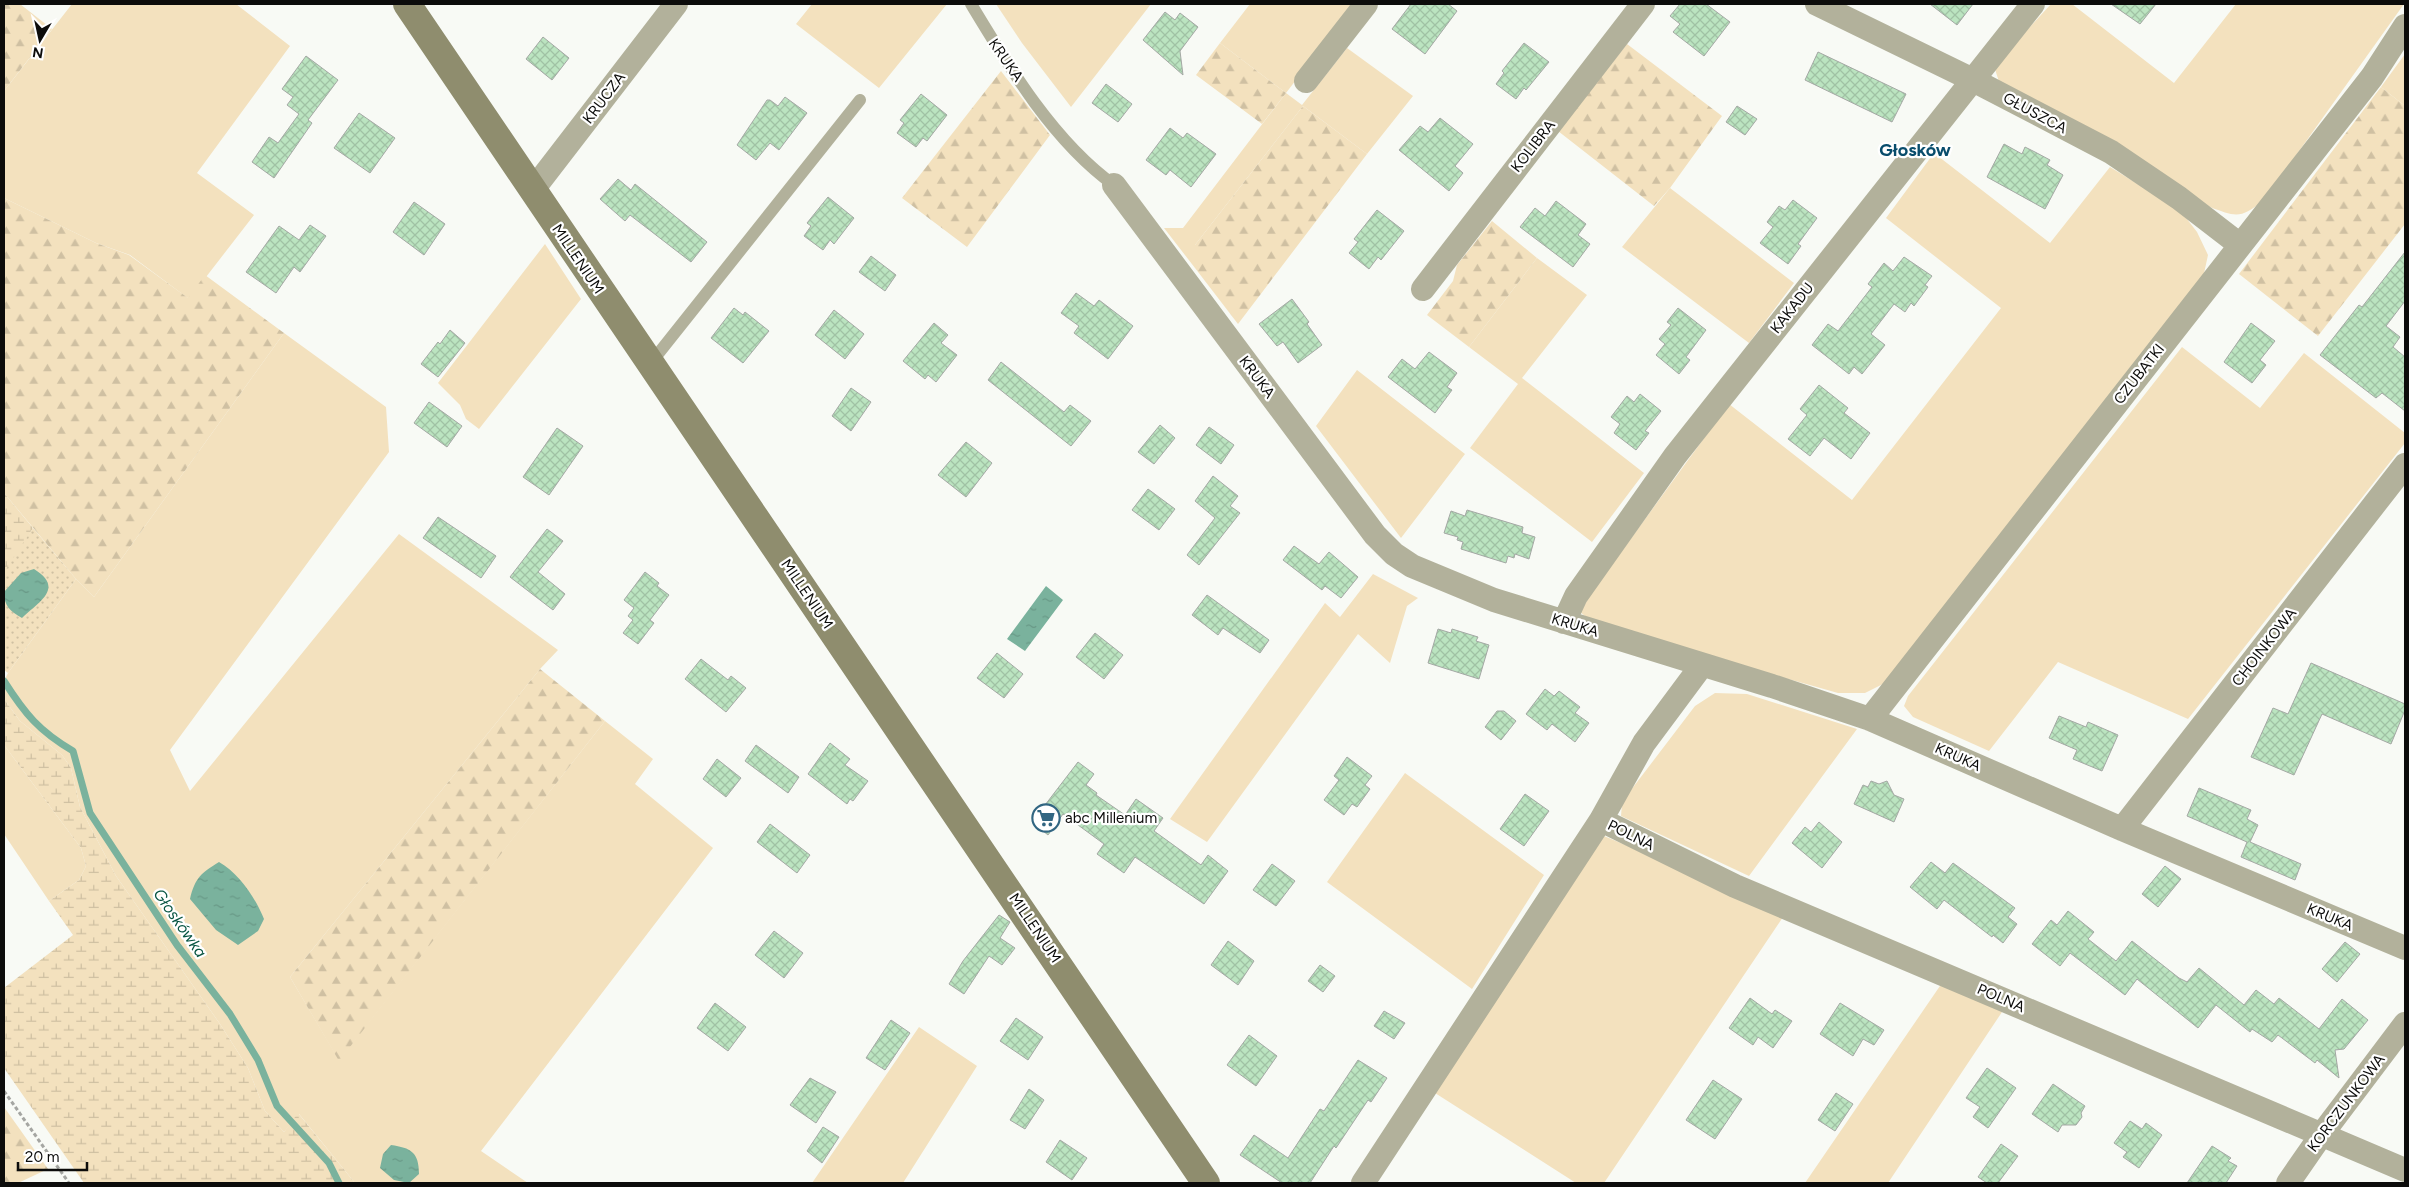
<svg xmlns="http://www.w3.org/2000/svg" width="2409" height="1187" viewBox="0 0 2409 1187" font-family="Figtree,sans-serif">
	<defs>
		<pattern id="forest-firs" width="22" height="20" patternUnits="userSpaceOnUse" patternTransform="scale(1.25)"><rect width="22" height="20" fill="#f3e1be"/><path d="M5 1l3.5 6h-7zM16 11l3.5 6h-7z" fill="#cfc0a2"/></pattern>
		<pattern id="wetland-marsh" width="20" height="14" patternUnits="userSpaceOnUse" patternTransform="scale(1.25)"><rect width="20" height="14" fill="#f3e1be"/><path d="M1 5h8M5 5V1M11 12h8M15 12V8" fill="none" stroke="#cfc0a2"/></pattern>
		<pattern id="garden-dots" width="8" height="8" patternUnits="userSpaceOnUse" patternTransform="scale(1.25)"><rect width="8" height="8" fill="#f3e1be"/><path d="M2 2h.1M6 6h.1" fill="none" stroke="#cfc0a2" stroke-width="1.8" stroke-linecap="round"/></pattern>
		<pattern id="water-ripples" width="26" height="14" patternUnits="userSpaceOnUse" patternTransform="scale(1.25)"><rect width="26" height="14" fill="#7ab29d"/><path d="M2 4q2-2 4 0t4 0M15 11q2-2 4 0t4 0" fill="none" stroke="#689886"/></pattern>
		<pattern id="building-cross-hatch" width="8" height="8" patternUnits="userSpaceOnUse" patternTransform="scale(1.25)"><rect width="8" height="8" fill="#bbe4c0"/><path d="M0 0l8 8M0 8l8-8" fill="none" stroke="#a0c2a4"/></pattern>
	</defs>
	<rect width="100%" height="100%" fill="#f8faf5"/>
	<!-- grass -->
	<path fill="#f3e1be" d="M72,4h164l54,42 -93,127 57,42 -65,84 -59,-44 -34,-12 -92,-45v-107z
		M812,4h135l-68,84 -83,-64z
		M996,4h155l-80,103 -49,-64z
		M1250,4h104l-68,89 16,12 45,-57 66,48 -46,58 -64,-48 -108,139v23l-31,-40h19l103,-135 -66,-50z
		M2051,4h21l102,79 62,-79h168l-140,196c-23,19 -28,17 -54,7l-210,-122 -6,-19z
		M2405,54v52l-24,-19z
		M1934,153l116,90 60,-76 70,43 17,22 11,23 -5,23 -320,406 -18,9h-27l-46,-13 -77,-18 -124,-41 -11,-9 14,-23 135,-185 123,96 149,-192 -115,-90z
		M1670,188l124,95 -45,60 -127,-96z
		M545,244l36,55 -102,130 -13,-10 -6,-14 -22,-22z
		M1537,258l50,37 -65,83 122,95 -52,69 -122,-94 48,-64 -49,-37z
		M284,333l102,74 3,45 -219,298 20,41 209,-257 159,116 -18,19 -250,308 49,83 266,-339 48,38 -18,25 78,64 -232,303 47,32h-173l-56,-69 -15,18 -19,-21 -17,-43 -28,-44 -104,-148 -36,-69 -9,-39 -9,-13 -42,-34 -16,-22v-18l4,-8 68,-94 18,18z
		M2182,347l78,61 44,-55 101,80v10l-217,276 -130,-57 -69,89 -76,-34 -9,-11 4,-10z
		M1357,370l108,84 -64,84 -85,-112z
		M1373,574l45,24 -11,8 -17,57 -32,-29 -151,208 -37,-23 155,-216 15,14z
		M1715,693l32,1 110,35 -108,147 -128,-60 1,-12 9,-14 64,-84z
		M4,745l77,103 5,18 -7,14 -30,21 -45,-67z
		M1405,773l139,102 -72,114 -145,-107z
		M1604,836l79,33 100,48 -179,266h-28l-141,-90z
		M1942,983l62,26 -116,174h-83z
		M919,1027l58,39 -74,117h-91z"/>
	<!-- forest -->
	<path fill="url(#forest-firs)" d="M4,4h16l32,25 -48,62z
		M1220,43l66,50 -24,31 -66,-49z
		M1627,44l95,72 -52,72 -16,18 -96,-75z
		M1001,71l49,64 -83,112 -65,-49z
		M2381,87l24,19v118l-87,112 -79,-62z
		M1303,106l64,48 -129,170 -43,-56v-23z
		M4,198l92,45 33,12 59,43 17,-23 79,58 -190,264 -18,-18 -72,-86z
		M1492,221l45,37 -68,89 -42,-32 26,-34 4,-16z
		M540,669l65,52 -266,340 -49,-84z
		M4,1107l44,62 -30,14h-14z"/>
	<!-- wetland -->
	<path fill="url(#wetland-marsh)" d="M4,493l29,35 -29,49z
		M4,699l16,22 42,34 9,13 9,39 36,69 104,148 28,44 17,43 19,21 14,-19 57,70h-271l-80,-115v-80l69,-53 -24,-34 30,-21 7,-14 -5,-18 -77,-103z"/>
	<!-- garden -->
	<path fill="url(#garden-dots)" d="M33,528l43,51 -68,94 -4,-3v-98z"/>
	<!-- water -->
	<path fill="url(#water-ripples)" d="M34,569c31,19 5,33 -12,49 -12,-7 -18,-12 -18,-26l17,-19z
		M1046,586l17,14 -38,51 -18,-12z
		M219,862c20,11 37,37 45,57l-6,12 -20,14 -22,-15 -26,-31c5,-21 11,-26 29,-37z
		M391,1145c20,3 28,7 28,29l-10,9 -15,-3 -14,-12 3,-14z"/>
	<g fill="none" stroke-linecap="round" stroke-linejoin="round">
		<!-- stream -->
		<path stroke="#7ab29d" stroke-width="7" d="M4,681c21,33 35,50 69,70l17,62 87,132 53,69 28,46 19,46 52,57 10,20"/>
	</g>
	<!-- building -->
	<path fill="url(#building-cross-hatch)" stroke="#a4a8a4" d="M1411,4h37l9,7 -32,43 -33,-25z
		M1680,4h26l24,18 -26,34 -31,-24 7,-8 -10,-8z
		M1930,4h43l-16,21z
		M2111,4h45l-16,20z
		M1165,12l10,8 5,-7 18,14 -18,24 3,24 -40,-35z
		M543,37l26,21 -17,22 -26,-21z
		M1524,43l25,19 -23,28 -2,-2 -8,11 -20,-15 8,-11 -2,-2z
		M1818,52l88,42 -14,28 -87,-42z
		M306,56l32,24 -30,40 4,3 -38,55 -22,-16 17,-25 9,6 21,-29 -12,-9 6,-8 -11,-8z
		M1106,84l26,20 -14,18 -26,-19z
		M921,94l26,21 -20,26 -4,-3 -7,9 -19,-14 7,-10 -4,-3z
		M785,97l22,16 -28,37 -9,-7 -14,17 -19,-15 30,-45h3l8,6z
		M1737,106l20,13 -12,16 -19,-13z
		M359,113l36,25 -25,35 -36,-25z
		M1440,118l33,26 -18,22 8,7 -14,18 -50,-41 21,-24 8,6z
		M1170,128l13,10 4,-5 29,21 -25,33 -21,-17 -4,5 -20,-15z
		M2004,144l18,10 3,-7 10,5 15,8 -3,5 16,10 -18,34 -58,-32z
		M618,179l13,11 4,-6 72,58 -16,20 -61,-47 -5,6 -25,-22z
		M828,197l26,21 -20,26 -4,-4 -7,10 -19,-14 7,-10 -4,-3z
		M1793,200l24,18 -19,26 3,2 -13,18 -28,-21 13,-16 -6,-5 12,-16 6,4z
		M1556,201l30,23 -8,11 12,9 -17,23 -53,-40 15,-19 10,8z
		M414,202l31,22 -21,31 -31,-23z
		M1377,210l27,21 -23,29 -3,-3 -9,12 -20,-16 9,-11 -4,-3z
		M310,225l16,11 -26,36 -6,-5 -18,26 -30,-21 33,-46 20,14z
		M2405,252v49l-19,25 14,11 -7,10 12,10v54l-23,-18 -6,5 -56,-43 39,-50 3,2z
		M871,256l25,19 -11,16 -26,-19z
		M1904,257l28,19 -7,9 3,2 -14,19 -3,-3 -6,9 -11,-8 -23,30 14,11 -23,29 -8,-7 -5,7 -37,-29 16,-21 10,7 34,-44 -4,-3 16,-21 9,8z
		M1076,293l18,13 5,-6 34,26 -25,33 -34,-26 5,-7 -18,-13z
		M1292,299l17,23 -2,2 15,21 -24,18 -15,-21 -6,4 -18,-22z
		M734,308l9,7 2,-3 24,19 -26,32 -32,-25z
		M1678,308l28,22 -20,27 4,3 -11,14 -23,-19 9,-11 -6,-5 12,-14 -4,-3z
		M834,310l30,24 -19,25 -30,-24z
		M934,323l14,12 -7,8 16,12 -21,27 -8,-7 -3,4 -22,-18z
		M2251,323l24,18 -15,19 6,5 -14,18 -28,-21z
		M450,330l15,13 -27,34 -17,-13 17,-22 2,2z
		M1429,352l28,21 -10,14 5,3 -17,23 -47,-36 14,-18 13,10z
		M1001,362l63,50 6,-7 21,16 -20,25 -83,-66z
		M1819,385l29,23 -4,5 26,20 -19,26 -27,-21 -14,18 -22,-17 19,-24 -7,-6z
		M851,388l20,14 -20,29 -19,-15z
		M1640,394l21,17 -16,20 4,2 -13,17 -22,-17 6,-9 -9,-7 16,-21 7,6z
		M429,402l33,24 -15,21 -33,-24z
		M1160,425l15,13 -21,26 -16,-12z
		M1209,427l25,18 -13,19 -25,-19z
		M557,428l26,18 -34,49 -26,-18z
		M966,442l26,21 -26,34 -28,-22z
		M1213,476l25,20 -8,10 10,7 -41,52 -12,-10 28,-37 -20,-17z
		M1148,489l27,20 -16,21 -27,-20z
		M1467,510l56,17 -1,6 13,4 -6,22 -14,-5 -1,4 -6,-2 -2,7 -45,-14 2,-7 -6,-2 1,-3 -14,-4 7,-22 14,5z
		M438,517l58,39 -15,22 -58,-40z
		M547,529l16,12 -25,31 27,22 -12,16 -43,-33z
		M1294,546l25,18 10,-12 29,25 -17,21 -16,-12 -3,4 -39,-30z
		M645,572l14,11 -2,3 12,9 -19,25 4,3 -16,21 -15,-11 10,-13 -5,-4 6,-8 -10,-8z
		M1207,595l62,45 -9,13 -37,-25 -5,7 -26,-20z
		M1438,629l13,4 1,-4 26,8 -2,4 13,4 -10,34 -51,-16z
		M1095,633l28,22 -19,24 -28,-22z
		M997,653l26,21 -19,24 -27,-20z
		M701,659l27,21 3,-4 15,12 -20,24 -41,-33z
		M2311,663l94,41v6l-14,34 -69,-30 -28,61 -43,-18 22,-49 15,6z
		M1545,689l9,7 5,-5 21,16 -5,6 14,10 -14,19 -23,-18 -5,6 -21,-16z
		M1497,711h7l12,10 -15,19 -16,-13z
		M2059,716l27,11 2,-5 30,13 -16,36 -29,-12 4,-9 -28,-12z
		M830,743l20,16 -5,6 23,16 -15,20 -3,-2 -3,5 -39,-30z
		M756,745l43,32 -11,16 -43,-32z
		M1347,757l25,19 -7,9 5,4 -13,18 -5,-3 -8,11 -20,-15 15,-20 -5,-4z
		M717,759l24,19 -15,19 -23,-18z
		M1078,762l16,12 -8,11 11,8 -1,2 29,20 11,-16 27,19 -9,13 47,34 7,-10 20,16 -24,33 -69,-47 -11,16 -27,-19 7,-10 -41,-30 -15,21 -16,-13z
		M1871,781l8,3 8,-3 7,14 10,4 -10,23 -40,-18 9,-19 5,2z
		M2199,788l52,22 -4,9 11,6 -8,17 51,22 -6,16 -54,-23 6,-15 -60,-26z
		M1525,794l24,17 -25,35 -24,-17z
		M1819,822l23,20 -20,26 -30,-25 13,-16 6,5z
		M770,824l40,31 -13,18 -40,-31z
		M1931,862l14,11 8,-10 62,45 -7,9 9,7 -14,19 -10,-8 -1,2 -48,-37 -7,9 -27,-22z
		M1272,864l23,17 -19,25 -23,-16z
		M2165,866l16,13 -23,28 -16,-13z
		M2068,911l26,21 -6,7 28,22 16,-20 47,37 8,4 12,-14 45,37 12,-15 18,14 5,-6 40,31 23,-30 26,21 -24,29 -9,1 4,28 -22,-18 -2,3 -37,-28 -6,7 -20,-13 -2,3 -34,-27 -18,23 -61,-49 -12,16 -55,-42 -10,13 -28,-22 19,-24 6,5z
		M999,915l11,7 -10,16 15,10 -13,17 -13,-9 -25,38 -15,-10 14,-23z
		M774,931l29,22 -19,25 -29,-23z
		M1228,941l26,20 -16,24 -27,-20z
		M2345,942l15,12 -23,28 -15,-13z
		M1320,965l15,11 -12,16 -15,-11z
		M1750,998l22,16 3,-4 17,11 -19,27 -15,-11 -5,8 -24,-17z
		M715,1003l31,24 -18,24 -31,-23z
		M1840,1003l44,27 -10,15 -11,-6 -10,17 -33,-22z
		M1384,1011l21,12 -11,16 -20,-13z
		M1016,1018l27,19 -15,23 -28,-19z
		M891,1020l19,13 -25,37 -19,-12z
		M1249,1035l28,21 -21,30 -29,-21z
		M1358,1060l29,18 -16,24 -3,-2 -32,48 -2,-2 -24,37h-28l-42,-28 14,-20 34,23 32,-49 4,2z
		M1987,1068l29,20 -28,40 -15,-11 7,-10 -14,-9z
		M810,1078l26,14 -20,31 -26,-18z
		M1713,1080l29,19 -27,40 -29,-19z
		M2053,1084l32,22 -4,7 1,4 -6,8h-14l-4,7 -26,-18z
		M1029,1089l15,11 -19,29 -15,-9z
		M1836,1093l17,11 -18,27 -17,-11z
		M2130,1121l12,8 4,-6 16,12 -23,33 -16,-11 4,-5 -13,-9z
		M823,1127l16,10 -17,26 -15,-12z
		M1060,1140l27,18 -15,22 -26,-18z
		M2001,1144l17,12 -20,27h-11l-9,-6z
		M2212,1146l19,12 -3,3 9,5 -11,17h-39z"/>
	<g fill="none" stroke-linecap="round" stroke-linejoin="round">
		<!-- path -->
		<path stroke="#a5a6a2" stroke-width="3" stroke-dasharray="4 2.5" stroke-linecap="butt" d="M4,1091l65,92"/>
		<!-- lane -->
		<path stroke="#b2b19b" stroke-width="12" d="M971,4c38,63 82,137 143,181
			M650,364l210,-264"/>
		<!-- street -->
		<path stroke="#b2b19b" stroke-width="24" d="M1817,4l156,76 138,72 68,46 61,47
			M1306,81l60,-77
			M1114,185l261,350 19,19 18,12 82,34 278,86 98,33 252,110 283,119
			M532,191l144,-187
			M1423,289l220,-285
			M1564,622l12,-26 99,-140 358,-452
			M1870,719l502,-642 33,-51
			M1601,820l134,66 670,284
			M2122,829l283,-364
			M1363,1183l238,-363 43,-77 58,-78
			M2288,1183l34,-49 83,-110"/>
		<!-- secondary -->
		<path stroke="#8f8d6e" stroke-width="28" d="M407,4l799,1179"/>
	</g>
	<!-- icons -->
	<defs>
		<g id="supermarket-ring" transform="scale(1.4375)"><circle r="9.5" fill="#fff" stroke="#326682" stroke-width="1.5"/><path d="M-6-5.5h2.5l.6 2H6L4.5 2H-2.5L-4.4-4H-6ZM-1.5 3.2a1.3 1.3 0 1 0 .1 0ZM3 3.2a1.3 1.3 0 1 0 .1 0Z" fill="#326682"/></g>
	</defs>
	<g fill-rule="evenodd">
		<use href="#supermarket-ring" x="1046" y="818"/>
	</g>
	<g text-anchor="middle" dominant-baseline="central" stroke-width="4.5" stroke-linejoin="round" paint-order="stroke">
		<!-- street labels -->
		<g font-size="15" fill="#0c0c0b" stroke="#fff">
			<text transform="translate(1006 60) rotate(55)">KRUKA</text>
			<text transform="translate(604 98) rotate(-53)">KRUCZA</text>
			<text transform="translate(2035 113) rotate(28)">GŁUSZCA</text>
			<text transform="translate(1533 146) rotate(-52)">KOLIBRA</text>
			<text transform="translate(578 259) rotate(56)">MILLENIUM</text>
			<text transform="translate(1792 308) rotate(-52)">KAKADU</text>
			<text transform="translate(2139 374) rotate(-52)">CZUBATKI</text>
			<text transform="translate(1257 377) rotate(53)">KRUKA</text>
			<text transform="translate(807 594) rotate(56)">MILLENIUM</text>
			<text transform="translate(1575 625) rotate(17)">KRUKA</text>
			<text transform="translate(2264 647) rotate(-52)">CHOINKOWA</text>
			<text transform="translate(1958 757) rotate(24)">KRUKA</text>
			<text transform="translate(1631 835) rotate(26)">POLNA</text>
			<text transform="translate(2330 917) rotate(23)">KRUKA</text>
			<text transform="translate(1035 928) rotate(56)">MILLENIUM</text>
			<text transform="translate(2001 998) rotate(23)">POLNA</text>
			<text transform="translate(2346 1103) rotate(-53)">KORCZUNKOWA</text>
		</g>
		<!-- poi labels -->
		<g font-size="15" fill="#0c0c0b" stroke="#fff" text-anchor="start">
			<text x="1065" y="818">abc Millenium</text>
		</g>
		<!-- water labels -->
		<g font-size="16" font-style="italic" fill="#085542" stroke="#fff">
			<text transform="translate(180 923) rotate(55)">Głoskówka</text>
		</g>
		<!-- quarter labels -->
		<g font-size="18" font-weight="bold" fill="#094d6c" stroke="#fff">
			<text x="1915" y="150">Głosków</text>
		</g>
	</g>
	<!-- border -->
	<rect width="2409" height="1187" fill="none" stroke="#0c0c0b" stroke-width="10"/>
	<!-- north arrow -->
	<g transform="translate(40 40) rotate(189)" stroke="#ffffff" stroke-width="4" paint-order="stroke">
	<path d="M0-4L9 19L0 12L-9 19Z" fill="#0c0c0b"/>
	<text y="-8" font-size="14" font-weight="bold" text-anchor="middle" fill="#0c0c0b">N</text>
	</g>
	<!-- scale -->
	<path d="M18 1162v8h69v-8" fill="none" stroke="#0c0c0b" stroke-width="2.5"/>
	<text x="25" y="1162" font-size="15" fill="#0c0c0b" stroke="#ffffff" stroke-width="4" paint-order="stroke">20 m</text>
</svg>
